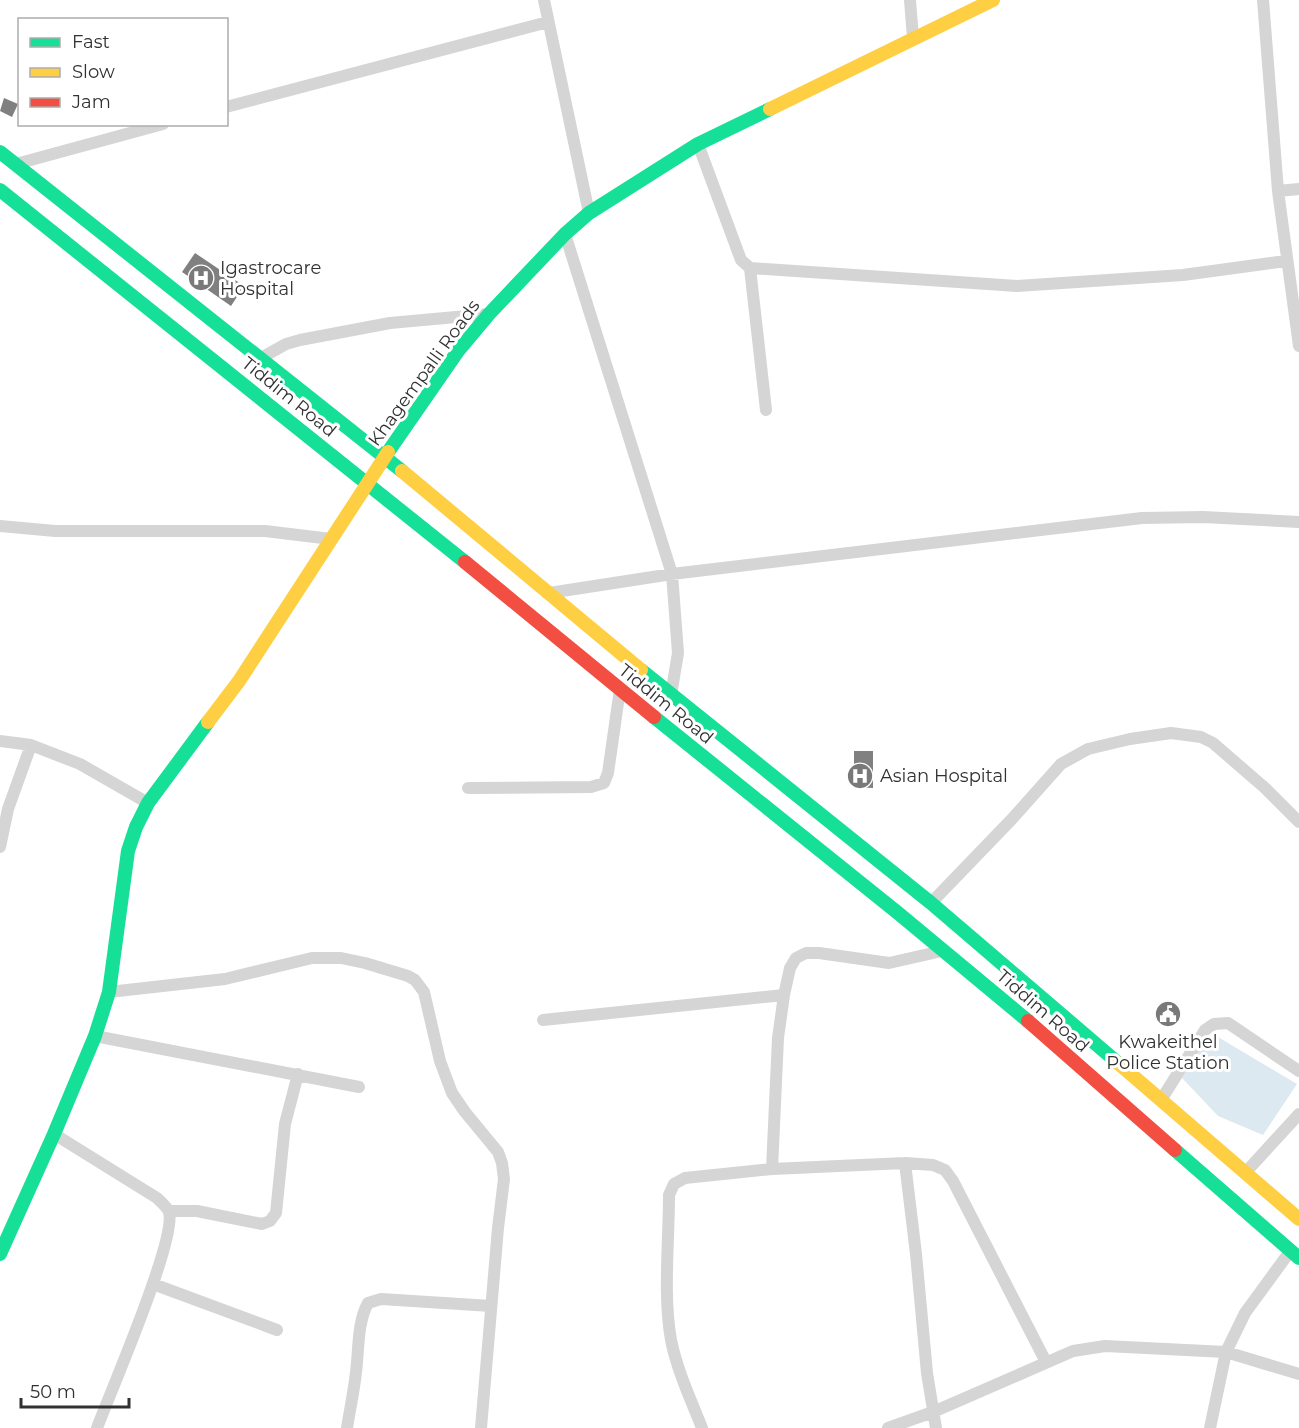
<svg xmlns="http://www.w3.org/2000/svg" width="1299" height="1428" viewBox="0 0 1299 1428" font-family="Montserrat,sans-serif">
	<rect width="100%" height="100%" fill="#fff"/>
	<!-- water -->
	<path fill="#dde9f0" d="M1207,1037h11l79,47 -34,51 -45,-19 -36,-38z"/>
	<!-- building -->
	<path fill="#808080" d="M4,98l14,6 -6,13 -12,-6z
		M195,253l49,33 -13,20 -49,-34z
		M854,751h19v37l-19,-1z"/>
	<g fill="none" stroke-linecap="round" stroke-linejoin="round">
		<!-- street -->
		<path stroke="#d5d5d5" stroke-width="12" d="M544,0l45,213
			M910,0l3,38
			M1263,0l15,191 21,155
			M226,107l322,-85
			M698,144l43,116 9,8 267,18 166,-11 103,-14
			M16,164l147,-40
			M1278,191l21,-2
			M565,234l107,340 6,79 -7,42
			M750,268l16,142
			M261,358l25,-14 14,-4 90,-17 99,-9
			M0,526l55,5h210l66,8
			M549,593l123,-19 470,-56 61,-1 96,5
			M0,741l31,4 49,19 68,39
			M468,788l123,-1 13,-4 4,-10 12,-84
			M0,847l8,-38 23,-64
			M931,903l80,-83 50,-56 27,-15 42,-10 41,-6 30,4 12,6 52,45 34,34
			M109,992l116,-13 87,-21h29l24,5 43,13 7,4 9,12 16,69 12,32 13,19 33,40 4,11 2,16 -6,49 -17,200
			M543,1020l241,-25
			M95,1036l264,51
			M1161,1100l44,-70 9,-6 14,-1 71,48
			M54,1134l103,64c4,4 10,9 12,14 8,27 -59,181 -72,216
			M905,1163l11,91 11,119 9,55
			M772,1169l6,-131 6,-43 6,-27 6,-10 10,-5h13l70,10 53,-12
			M1245,1173l54,-59
			M169,1211h28l65,13 8,-3 6,-8 9,-89 13,-50
			M153,1284l124,46
			M347,1428c3,-19 7,-37 9,-56 3,-22 1,-49 12,-69l13,-4 110,7
			M702,1428c-11,-28 -25,-58 -31,-88 -8,-45 -2,-98 -2,-145l5,-11 11,-6 87,-9 133,-6 28,2 12,5 8,11 93,181
			M888,1428l45,-16 140,-61 32,-5 121,6 73,22
			M1210,1428l16,-76 19,-39 46,-63"/>
		<!-- fast -->
		<path stroke="#16e098" stroke-width="14" d="M0,152l402,319
			M0,190l465,372
			M388,452l70,-101 31,-37 76,-80 24,-21 109,-69 72,-35
			M641,670l290,233 187,160
			M654,717l244,196 130,108
			M1175,1150l124,108
			M0,1254l54,-120 41,-98 14,-44 19,-141 8,-24 12,-24 60,-81"/>
		<!-- slow -->
		<path stroke="#ffcf43" stroke-width="14" d="M770,109l223,-109
			M402,471l239,199
			M208,722l31,-41 149,-229
			M1118,1063l181,156"/>
		<!-- jam -->
		<path stroke="#f24e42" stroke-width="14" d="M465,562l189,155
			M1028,1021l147,129"/>
	</g>
	<!-- icons -->
	<defs>
		<g id="hospital-disc" transform="scale(1.35)"><circle r="9.5" fill="#797979" stroke="#fff"/><path d="M-5-5h3v3.5h4V-5h3V5h-3V1.5h-4V5h-3Z" fill="#fff"/></g>
		<g id="civic-disc" transform="scale(1.35)"><circle r="9.5" fill="#797979" stroke="#fff"/><path d="M-.6-6.5H3V-4.5H.6V-3L4-1V1h2V6H-6V1h2V-1L-.6-3ZM-1.2 2.5V6h2.4V2.5Z" fill="#fff"/></g>
	</defs>
	<g fill-rule="evenodd">
		<use href="#hospital-disc" x="201" y="278"/>
		<use href="#hospital-disc" x="860" y="776"/>
		<use href="#civic-disc" x="1168" y="1014"/>
	</g>
	<g text-anchor="middle" dominant-baseline="central" stroke-width="6" stroke-linejoin="round" paint-order="stroke">
		<!-- poi labels -->
		<g font-size="18" fill="#313131" stroke="#fff" text-anchor="start">
			<text x="220" y="268">Igastrocare<tspan x="220" dy="21">Hospital</tspan></text>
			<text x="880" y="776">Asian Hospital</text>
			<text x="1168" y="1042" text-anchor="middle">Kwakeithel<tspan x="1168" dy="21">Police Station</tspan></text>
		</g>
		<!-- street labels -->
		<g font-size="18" fill="#313131" stroke="#fff">
			<text transform="translate(424 373) rotate(-54)">Khagempalli Roads</text>
			<text transform="translate(289 397) rotate(39)">Tiddim Road</text>
			<text transform="translate(666 704) rotate(39)">Tiddim Road</text>
			<text transform="translate(1043 1011) rotate(41)">Tiddim Road</text>
		</g>
	</g>
	<!-- legend -->
	<rect x="18" y="18" width="210" height="108" fill="#ffffff" stroke="#adadad" stroke-width="1.5"/>
	<rect x="30" y="38" width="30" height="9" fill="#16e098" stroke="#adadad" stroke-width="1.5"/>
	<text x="72" y="48" font-size="18" fill="#313131">Fast</text>
	<rect x="30" y="68" width="30" height="9" fill="#ffcf43" stroke="#adadad" stroke-width="1.5"/>
	<text x="72" y="78" font-size="18" fill="#313131">Slow</text>
	<rect x="30" y="98" width="30" height="9" fill="#f24e42" stroke="#adadad" stroke-width="1.5"/>
	<text x="72" y="108" font-size="18" fill="#313131">Jam</text>
	<!-- scale -->
	<path d="M21 1398v9h108v-9" fill="none" stroke="#313131" stroke-width="3"/>
	<text x="30" y="1398" font-size="18" fill="#313131" stroke="#ffffff" stroke-width="4.5" paint-order="stroke">50 m</text>
</svg>
